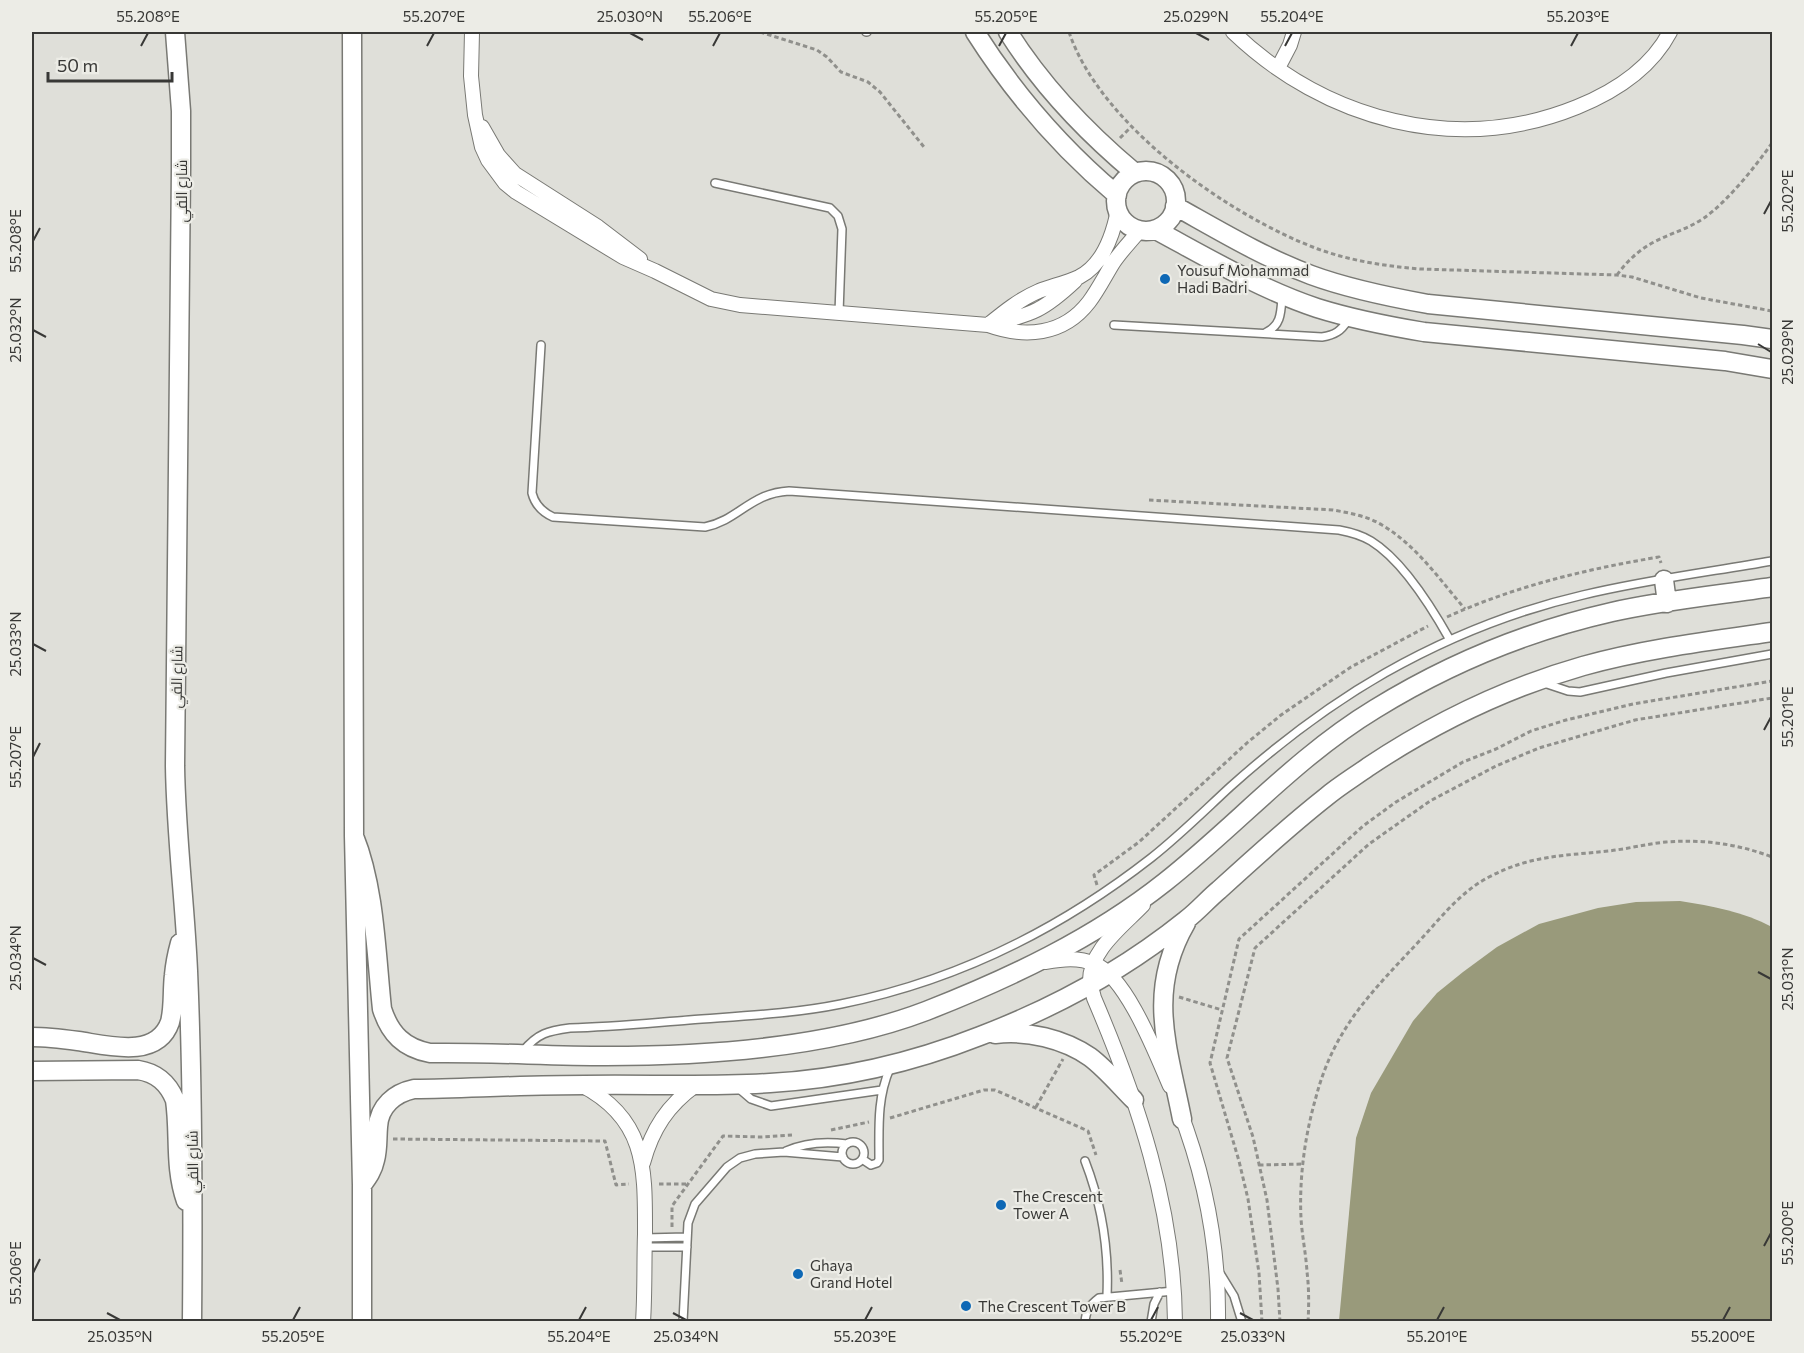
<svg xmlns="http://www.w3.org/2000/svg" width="1804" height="1353" viewBox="0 0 1804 1353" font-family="Commissioner,Cairo,sans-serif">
	<rect width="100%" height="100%" fill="#dfdfd9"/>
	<!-- water -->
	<path fill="#999a7b" d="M1680,901c32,5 64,11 92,26v394h-433l17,-183 15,-45 42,-72 24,-28 26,-21 34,-25 42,-23 59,-16 38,-6z"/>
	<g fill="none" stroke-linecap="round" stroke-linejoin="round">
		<!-- lane casing -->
		<g stroke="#797974" stroke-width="10">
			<path id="lane" d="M866,32h1
				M715,183l115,25 8,8 4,13 -3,84
				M1114,325l208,12c13,-2 19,-6 26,-17
				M1265,333c16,-7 16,-20 17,-36
				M541,345l-9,148c3,12 10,19 21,24l152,10c34,-7 45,-34 84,-36l550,39c11,2 22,5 32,11 31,19 61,67 79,99
				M1544,683l24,8 12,1 86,-19 106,-19
				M523,1051c15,-18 25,-20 47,-23 40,-1 80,-5 119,-8 51,-4 103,-6 152,-16 115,-23 219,-75 310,-146 28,-22 53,-47 79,-71 48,-43 99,-82 155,-114 62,-35 129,-62 198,-78 62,-15 126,-23 189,-34
				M737,1087l14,12 20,7 111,-16
				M842 1153a11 11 0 1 1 22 0a11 11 0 1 1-22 0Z
				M786,1151c20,-9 39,-10 61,-7
				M862,1159l9,6 6,-2 2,-3c0,-33 -2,-62 11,-92
				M1085,1161c17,44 24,88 22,135
				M644,1238l43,-1
				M645,1247h42
				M1218,1270l16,26 8,26
				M683,1322l5,-99 7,-19 32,-37 13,-9 15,-4 29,-2 59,5
				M1085,1322c1,-12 5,-17 14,-24l75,-7
				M1151,1322l3,-18 6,-12"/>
		</g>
		<!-- street casing -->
		<g stroke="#797974" stroke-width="16">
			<path id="street" d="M472,32l-1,44 4,39 7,32 6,13 17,23 11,9 107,65 32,14 56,28 29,6 248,20c36,13 75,11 101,-23 9,-12 16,-26 24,-39 8,-12 18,-22 27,-33
				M1233,32c92,88 223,124 344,75 37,-15 74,-39 93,-75
				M1278,68l12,-23 4,-13
				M482,127l16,28 17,19 83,53 42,32
				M993,324c40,-10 51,-14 82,-43
				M988,325c16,-13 32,-26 51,-34 13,-5 27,-8 40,-14 24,-12 34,-42 39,-67
				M1143,905c-20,21 -55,46 -53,79 1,4 3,9 4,14 44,103 80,210 81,324
				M1045,962c18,-3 33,-5 50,2 32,14 61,90 75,122
				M581,1085c66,34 64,84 64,149 -1,29 0,58 -2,88
				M1179,1109c26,67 40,141 39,213
				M643,1163c9,-34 25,-58 53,-78"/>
		</g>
		<!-- secondary casing -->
		<g stroke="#797974" stroke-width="21">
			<path id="secondary" d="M175,32l6,79v57l-6,598c1,69 10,137 13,205 5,117 5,234 4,351
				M352,32l2,804 8,349v137
				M975,32c40,63 85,115 142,163
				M1008,32c34,54 78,100 127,141
				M1116 201a30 30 0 1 1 60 0a30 30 0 1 1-60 0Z
				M1175,206c45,25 88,51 136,69 38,14 78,22 117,29l315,31 29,4
				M1156,230c52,28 104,59 161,78 35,11 71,18 107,24l301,29 47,8
				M1664,580l3,23
				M354,836c21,52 22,117 28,173 8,25 22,39 48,44 59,-1 117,3 176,3 103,0 223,-8 320,-45 84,-33 167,-72 239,-129 72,-57 131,-125 210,-173 73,-45 153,-78 237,-97 53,-12 107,-17 160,-25
				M995,1034c32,-4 69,5 95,23 16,12 30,29 44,43
				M32,1037c15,0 31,2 46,4 28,4 79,19 92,-19 4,-15 2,-31 4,-47 1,-11 3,-21 6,-32
				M32,1071l106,-1c19,3 30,13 37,30 5,34 -1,67 11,101
				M1182,1119c-14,-72 -36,-127 4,-196
				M362,1185c6,-8 11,-15 13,-25 3,-11 2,-22 3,-33 1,-21 17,-34 36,-38 57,-1 114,-4 171,-4 62,-1 124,2 185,-2 71,-4 144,-21 210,-47 74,-28 145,-67 206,-116 12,-9 22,-21 33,-30 35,-32 70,-64 107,-93 13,-11 28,-20 42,-30 66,-44 138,-79 215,-101 61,-17 126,-25 189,-34"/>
		</g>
		<!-- path -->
		<path stroke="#90908c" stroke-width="3" stroke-dasharray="4.5 3" stroke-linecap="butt" d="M760,32l57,18 10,7 14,15 27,10 12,10 44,55
			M1069,32c31,93 160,184 249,217 33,12 67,17 102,20l197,6 15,2 69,21 71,13
			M1120,138l11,-11
			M1617,275c10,-14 22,-25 37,-33 17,-9 34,-13 50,-24 24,-17 51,-51 68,-75
			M1149,500l184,10c17,3 34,6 49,15 34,20 58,55 83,84
			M1447,617c68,-31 140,-48 212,-60l2,6
			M1097,885l-3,-10 45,-33 109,-100 33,-27 70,-48 77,-41
			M1179,997l43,13
			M1036,1107l27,-48
			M890,1118l94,-28h11l93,41 8,24
			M831,1130l38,-8
			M393,1139l212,2 11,44 13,-1
			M1259,1165l45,-1
			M659,1184h28
			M672,1227v-21l51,-70 39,1 30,-2
			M1120,1270l2,14
			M1262,1322l-3,-49 -11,-74 -9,-38 -29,-98 29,-124 124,-113 33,-24 67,-40 33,-13 35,-18 35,-11 67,-16 139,-23
			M1280,1322l-2,-33 -11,-89 -14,-63 -26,-79 28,-110 114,-104 61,-43 66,-35 43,-18 96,-28 137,-22
			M1308,1322c1,-17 1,-34 -1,-50 -1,-18 -5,-36 -6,-54 -2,-40 4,-83 15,-121 19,-72 58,-107 107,-160 20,-22 39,-46 66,-60 42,-22 74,-21 119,-26 19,-2 38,-7 58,-9 37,-3 72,2 106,15"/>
		<!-- lane -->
		<use href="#lane" stroke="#fff" stroke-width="7"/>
		<!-- street -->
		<use href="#street" stroke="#fff" stroke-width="14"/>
		<!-- secondary -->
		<use href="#secondary" stroke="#fff" stroke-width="18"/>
	</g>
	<!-- ticks -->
	<path fill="none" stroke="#383836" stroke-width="2" d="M630,33l13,7M1196,33l13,7M141,46l7,-13M427,46l7,-13M713,46l7,-13M999,46l7,-13M1285,46l7,-13M1571,46l7,-13M1764,214l7,-13M33,241l7,-13M33,330l13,7M1758,344l13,8M33,644l13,7M1764,730l7,-13M33,757l7,-14M33,958l13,7M1758,972l13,7M1764,1246l7,-13M33,1273l7,-14M107,1313l13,7M673,1313l13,7M1240,1313l13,7M293,1320l7,-13M579,1320l7,-13M865,1320l7,-13M1151,1320l7,-13M1437,1320l7,-13M1723,1320l7,-13"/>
	<!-- markers -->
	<g fill="#0e68b5" stroke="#ecece6" stroke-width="2">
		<circle cx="1165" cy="279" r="6"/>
		<circle cx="1001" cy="1205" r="6"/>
		<circle cx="798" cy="1274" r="6"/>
		<circle cx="966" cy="1306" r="6"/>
	</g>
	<g text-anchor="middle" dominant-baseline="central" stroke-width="4.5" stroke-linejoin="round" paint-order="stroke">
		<!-- street labels -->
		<g font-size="15" fill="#383836" stroke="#ecece6">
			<text transform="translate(181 191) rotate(-90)">شارع الفي</text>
			<text transform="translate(176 677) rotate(-89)">شارع الفي</text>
			<text transform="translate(192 1162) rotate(-91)">شارع الفي</text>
		</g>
		<!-- poi labels -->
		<g font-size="15" fill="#383836" stroke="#ecece6" text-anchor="start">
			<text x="1177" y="270">Yousuf Mohammad<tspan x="1177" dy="17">Hadi Badri</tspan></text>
			<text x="1013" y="1196">The Crescent<tspan x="1013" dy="17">Tower A</tspan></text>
			<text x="810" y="1265">Ghaya<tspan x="810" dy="17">Grand Hotel</tspan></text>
			<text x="978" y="1306">The Crescent Tower B</text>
		</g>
	</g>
	<!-- border -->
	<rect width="1804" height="1353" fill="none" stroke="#ecece6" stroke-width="66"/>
	<!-- scale -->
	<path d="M48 72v9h124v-9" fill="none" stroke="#383836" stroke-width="3"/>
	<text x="57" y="72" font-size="18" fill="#383836" stroke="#ecece6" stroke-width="4.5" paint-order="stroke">50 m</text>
	<rect x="33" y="33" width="1738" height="1287" fill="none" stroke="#383836" stroke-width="2"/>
	<g font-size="15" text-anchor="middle" fill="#383836">
		<text x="148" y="22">55.208°E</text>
		<text x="434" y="22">55.207°E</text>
		<text x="630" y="22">25.030°N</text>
		<text x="720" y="22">55.206°E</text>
		<text x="1006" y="22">55.205°E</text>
		<text x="1196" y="22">25.029°N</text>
		<text x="1292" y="22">55.204°E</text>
		<text x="1578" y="22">55.203°E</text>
		<text transform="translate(1788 201) rotate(-90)" y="5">55.202°E</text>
		<text transform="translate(16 241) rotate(-90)" y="5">55.208°E</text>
		<text transform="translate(16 330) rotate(-90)" y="5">25.032°N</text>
		<text transform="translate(1788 352) rotate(-90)" y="5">25.029°N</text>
		<text transform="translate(16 644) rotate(-90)" y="5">25.033°N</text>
		<text transform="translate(1788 717) rotate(-90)" y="5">55.201°E</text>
		<text transform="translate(16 757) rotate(-90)" y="5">55.207°E</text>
		<text transform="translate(16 958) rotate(-90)" y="5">25.034°N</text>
		<text transform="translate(1788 979) rotate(-90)" y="5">25.031°N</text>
		<text transform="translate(1788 1233) rotate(-90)" y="5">55.200°E</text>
		<text transform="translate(16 1273) rotate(-90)" y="5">55.206°E</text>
		<text x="120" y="1342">25.035°N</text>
		<text x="293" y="1342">55.205°E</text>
		<text x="579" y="1342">55.204°E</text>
		<text x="686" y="1342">25.034°N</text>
		<text x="865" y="1342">55.203°E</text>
		<text x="1151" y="1342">55.202°E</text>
		<text x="1253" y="1342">25.033°N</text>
		<text x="1437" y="1342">55.201°E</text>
		<text x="1723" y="1342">55.200°E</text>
	</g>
</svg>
